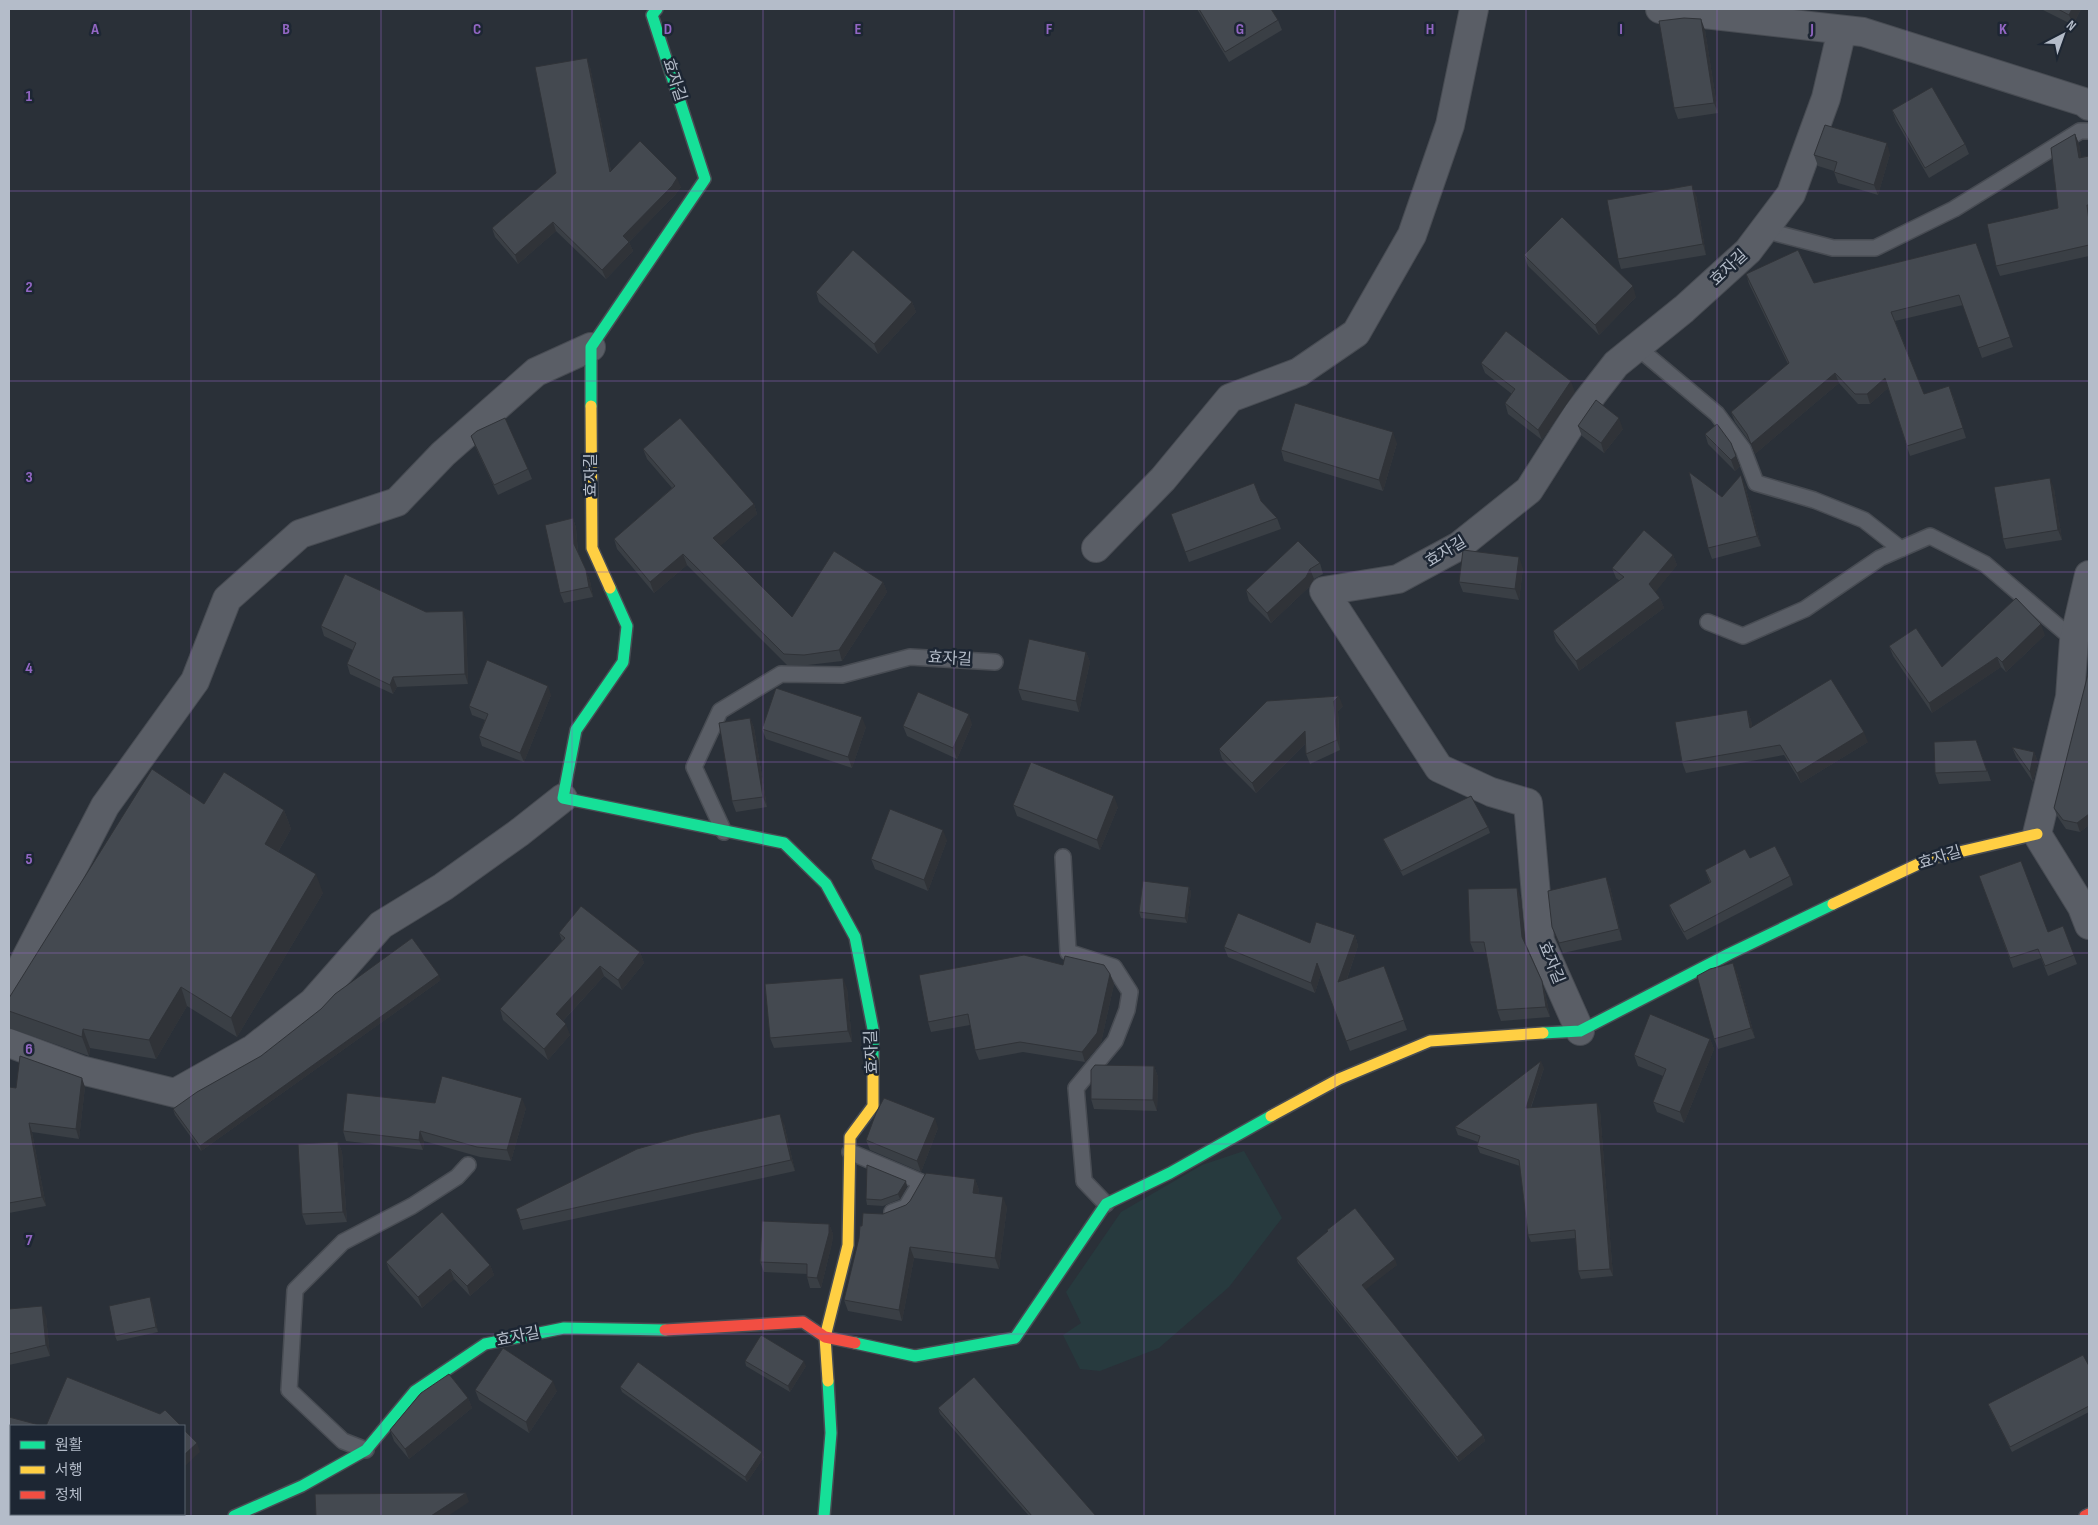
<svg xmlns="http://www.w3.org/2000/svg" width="2098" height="1525" viewBox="0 0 2098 1525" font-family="'Sofia Sans Condensed','Noto Sans KR',sans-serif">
	<rect width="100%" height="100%" fill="#2a3038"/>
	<!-- green -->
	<path fill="#273a3e" d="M1244,1151l38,67 -53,69 -70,61 -59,23 -20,-2 -17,-34 18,-12 -15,-31 55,-80 81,-47z"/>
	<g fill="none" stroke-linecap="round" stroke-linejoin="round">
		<!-- lane casing -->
		<g stroke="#484c53" stroke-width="18">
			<path id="lane" d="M1764,230l69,18h42l79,-39 126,-78h9
				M1637,347l80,67 26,35 13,34 58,17 50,20 37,29
				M1708,622l35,14 62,-27 75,-51 50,-22 55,28 89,76
				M724,832l-30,-65 26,-56 61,-37 61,1 68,-18 85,5
				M1063,857l5,95 46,15 16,25 -3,18 -12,31 -39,47 8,93 22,23
				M850,1152l71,30 -15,25 -14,5
				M366,1450l-23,-9 -54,-51 6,-100 48,-48 69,-36 45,-29 11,-12"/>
		</g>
		<!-- street casing -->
		<g stroke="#484c53" stroke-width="30">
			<path id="street" d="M1660,9l203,23 221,70 5,4
				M1096,548l67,-69 67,-81 69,-26 57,-39 56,-98 38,-110 24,-116
				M2089,575l-15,65 -4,57 -33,137 45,73 7,18
				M9,991l96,-185 90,-125 32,-82 73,-65 97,-32 46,-48 93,-82 55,-25
				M1580,1031l-40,-90 -12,-138 -37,-11 -52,-24 -115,-177 74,-12 61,-33 70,-56 49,-77 38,-49 68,-55 64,-58 43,-57 35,-96 16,-68
				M9,1043l72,27 94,23 78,-44 60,-47 68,-77 62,-38 77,-55 43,-34"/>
		</g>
		<!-- fast casing -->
		<g stroke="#484c53" stroke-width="14">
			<path id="fast" d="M591,406v-59l114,-168 -53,-164 5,-6
				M610,588l17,38 -4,36 -47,68 -13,68 221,45 42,41 29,53 18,92v31
				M1543,1033l37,-2 149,-77 104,-50
				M855,1343l60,13 100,-18 91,-134 64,-31 101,-57
				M234,1516l68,-30 64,-36 49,-59 70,-47 79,-16 101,2
				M824,1516l7,-83 -3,-52"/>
		</g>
		<!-- slow casing -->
		<g stroke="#484c53" stroke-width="14">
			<path id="slow" d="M591,406l1,142 18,40
				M1833,904l96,-45 108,-25
				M1271,1116l68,-37 91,-38 113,-8
				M828,1381l-3,-44 23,-92 2,-108 23,-31v-46"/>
		</g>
		<!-- jam casing -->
		<g stroke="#484c53" stroke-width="14">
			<path id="jam" d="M665,1330l138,-8 22,15 30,6
				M2085,1516l4,-2"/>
		</g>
		<!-- lane -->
		<use href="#lane" stroke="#5a5e66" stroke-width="15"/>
		<!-- street -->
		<use href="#street" stroke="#5a5e66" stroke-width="28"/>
		<!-- fast -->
		<use href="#fast" stroke="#16e098" stroke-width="11"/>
		<!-- slow -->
		<use href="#slow" stroke="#ffcf43" stroke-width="11"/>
		<!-- jam -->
		<use href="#jam" stroke="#f24e42" stroke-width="11"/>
	</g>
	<!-- wall -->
	<path fill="#3a3f45" d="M1197,9h74l7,11 4,10 -53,32z
		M2041,9h40l-8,16z
		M1705,30l13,83 -40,6 -4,-11z
		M590,67l21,104 70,16 -6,8 -46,47 4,9 -27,28 -50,-48 -38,33 -23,-27 -3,-9 64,-55z
		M1892,110l73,34 4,10 -40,24 -33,-57z
		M2075,134l4,10 2,13 8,-1v100l-89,20 -4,-10 62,-58z
		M1890,154l-12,41 -40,-12 -4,-11v-1l-16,-5 -4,-11z
		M1696,195l10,60 -85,14 -3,-10z
		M1976,243l37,104 -31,11 -19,-53 -68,16 29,73 29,2 13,42 -56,18 -22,-68 -18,16h-12l-19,-21 -84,71 -4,-10 -16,-22 -4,-10 57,-48 -39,-80 -3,-10 68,9z
		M1524,255l112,42 -37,38 -71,-69z
		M816,292l96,10 4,10 -38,42 -59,-52z
		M1481,363l94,29 -33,48 -34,-26 -3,-11 7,-9 -27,-21z
		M1578,426l45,3 -19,24 -22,-17z
		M1705,434l35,32 -5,5 -27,-27z
		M471,436l57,33 4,10 -34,16 -23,-49z
		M1397,443l-14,48 -99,-30 -3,-11z
		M643,449l111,55 3,10 -37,32 72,71 91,-35 4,10 -45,69 -34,4h-21l-100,-100 -33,28 -37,-44 -3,-10 58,-51 -25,-29z
		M1745,485l16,61 -49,13 -4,-11 14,-51z
		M2054,489l8,51 -56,9 -3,-10z
		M1171,514l106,4 4,11 -92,33z
		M573,518l3,10 2,24 12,29 3,16 -29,6 -4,-10z
		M1673,555l4,10 -22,27 5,6 4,10 -85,63 -23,-30 -3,-10 67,-50 -4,-3 -4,-10z
		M1320,563l3,11 -9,5 -5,8 -38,36 -22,-22 -3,-11z
		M1523,568l-4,32 -56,-8 -4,-10z
		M426,612l40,9 2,63 -71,3 -4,7 -43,-20 -3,-10 6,-14 -29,-14 -3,-10z
		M2045,635l-39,37 -5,-5 -69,46 -39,-57 -4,-10 53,21z
		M1086,652l4,10 -11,50 -57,-12 -4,-11z
		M2089,675v150l-9,7 -14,-3 -9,-13 -3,-8z
		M551,695l-27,67 -42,-16 -3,-10 6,-16 -13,-5 -3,-9z
		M1343,706l-5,5 2,39 -30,14 -4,-10 -1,-10 -49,49 -34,-34 -3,-10z
		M1747,710l4,10 1,7 116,15 -67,41 -17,-28 -98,18 -4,-11z
		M750,718l4,10 13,79 -31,5 -4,-11z
		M972,724l-15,35 -50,-23 -4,-10z
		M866,727l-14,41 -86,-29 -4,-10z
		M1976,740l15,41 -52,3 -4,-11z
		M2012,747l22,5 4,10 -5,20 -17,-25z
		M204,804l80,6 7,19 -13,23 45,41 -86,144 -50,-31 -31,53 -66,-11 -1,8 -80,-28v-30z
		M1013,805l105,2 -18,43 -83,-34z
		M1488,827l2,6 -87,43 -18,-32 -2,-5z
		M947,840l-19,51 -53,-22 -4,-10z
		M1750,858l40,18 3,9 -106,55 -15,-26 -3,-9 41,-22 -5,-13z
		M1979,876l69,56 15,-6 14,38 -29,12 -7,-18 -28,10z
		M1189,887l2,5 -4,31 -46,-5 -2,-6z
		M1610,887l12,53 -59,13 -11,-26z
		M1521,898l4,47 20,47 5,25 -49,4 -4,-11 -11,-58h-12l-4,-10z
		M559,933l81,19 4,11 -22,27 -18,-14 -41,45 7,14 -22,25 -45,-40 -3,-11 62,-68z
		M1355,935l3,11 -11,33 37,-13 23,64 -57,21 -29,-78 -6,20 -87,-36 -4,-10 86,-4z
		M1063,965l47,9 4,10 -13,59 -16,19 -62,-10 -44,8 -4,-10 -5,-25 -39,7 -3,-10z
		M1737,973l18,65 -37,11 -4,-10z
		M441,980l-240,171 -26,-36 -2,-6z
		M847,988l5,54 -78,6 -4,-10z
		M1710,1039l4,10 -30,74 -27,-11 -4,-10 10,-26 -25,-10 -4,-11z
		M1154,1066l4,11 -1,34 -63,-2 -3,-10z
		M1544,1068l-13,40 69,3 13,165 -32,3 -3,-8 -2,-33 -45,4 -3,-7 -8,-69 -40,-13 -3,-7 1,-4 -20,-7 -3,-8z
		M9,1087l7,1 69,-1 -6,52 -47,-7 14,74 -37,7z
		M435,1103l91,5 -15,53 -31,-4 -56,-16 -1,9 -77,-9 -3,-10z
		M784,1124l11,47 -272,59 -7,-21z
		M938,1128l-17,44 -51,-22 -4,-10z
		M338,1142l4,10 5,70 -41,3 -4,-11z
		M975,1179l4,11 -1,4 29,13 -8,62 -85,-11 -12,63 -54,-10 -4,-11 18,-74z
		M907,1186l-7,13 -17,7 -16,-1 -1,-6z
		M829,1224l4,10 -1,9 -11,45h-11l-3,-11v-3l-43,-2 -4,-10z
		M1327,1230l70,35 -32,24 118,146 2,6 -26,21 -161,-199 -2,-5 32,-26z
		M386,1262l104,3 4,10 -24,21 -16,-17 -32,29 -32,-36z
		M152,1303l6,29 -41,9 -2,-5z
		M9,1309l37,7 4,40 -41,9z
		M745,1361l61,5 -16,26 -44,-26z
		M2089,1366v46l-77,40 -22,-43 -2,-5z
		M620,1387l144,70 -17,25 -125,-90z
		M475,1390l82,1 -28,42 -50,-33z
		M468,1398l4,10 -63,51 -15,-18 -4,-11z
		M938,1408l158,108h-67l-89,-102z
		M9,1417l2,9v45l-2,-1z"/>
	<!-- shaded-wall -->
	<path fill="#303338" d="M2072,9h9l-8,16 -4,-10z
		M1701,19l4,11 13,83 -4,-10z
		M587,58l3,9 23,115 -3,-10z
		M2075,134l4,10 4,24 -4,-10z
		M1887,143l3,11 -12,41 -4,-10z
		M677,178l4,9 -6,8 -46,47 4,9 -27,28 -4,-9 21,-34z
		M1692,185l4,10 10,60 -3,-11z
		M553,222l3,9 -38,33 -3,-9z
		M1633,286l3,11 -37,38 -4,-10z
		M912,302l4,10 -38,42 -4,-10z
		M1835,373l4,10 -84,71 -4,-10z
		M1885,378l3,10 -18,16 -3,-10z
		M1571,381l4,11 -33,48 -4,-10z
		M1619,418l4,11 -19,24 -3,-10z
		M1393,432l4,11 -14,48 -4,-11z
		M1736,456l4,10 -5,5 -4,-11z
		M1741,475l4,10 16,61 -4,-10z
		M2050,478l4,11 8,51 -4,-10z
		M754,504l3,10 -40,35 -4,-11z
		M573,518l3,10 2,26 -4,-10z
		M683,554l4,11 -33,28 -4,-11z
		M1673,555l4,10 -24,30 -4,-11z
		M1519,557l4,11 -4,32 -4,-11z
		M1310,569l4,10 -5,8 -38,36 -4,-10z
		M586,570l4,11 3,16 -4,-10z
		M883,582l4,10 -45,69 -3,-11z
		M1660,598l4,10 -85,63 -3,-10z
		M463,611l3,10 2,63 -3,-10z
		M2041,624l4,11 -39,37 -4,-10z
		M1086,652l4,10 -11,50 -3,-11z
		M1997,657l4,10 -69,46 -3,-10z
		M393,677l4,10 -4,7 -3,-9z
		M548,686l3,9 -27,67 -4,-9z
		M1339,696l4,10 -5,5 2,39 -3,-10 -3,-39z
		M1747,710l4,10 3,19 -4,-11z
		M969,714l3,10 -15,35 -4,-11z
		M862,717l4,10 -14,41 -4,-11z
		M750,718l4,10 13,79 -4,-10z
		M1305,731l3,10 -52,52 -4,-10z
		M1864,732l4,10 -67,41 -4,-10z
		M2034,752l4,10 -5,20 -3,-10z
		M1114,796l4,11 -18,43 -3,-10z
		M284,810l7,19 -19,33 -7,-18z
		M2089,814v11l-9,7 -3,-9z
		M943,830l4,10 -19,51 -4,-11z
		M316,874l7,19 -86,144 -6,-19z
		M1606,877l4,10 12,53 -3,-11z
		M1189,887l2,5 -4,31 -2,-5z
		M1517,888l4,10 5,49 -4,-10z
		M1355,935l3,11 -16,47 -4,-11z
		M640,952l4,11 -22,27 -4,-10z
		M1317,963l4,10 -6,20 -4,-10z
		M1733,963l4,10 18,65 -4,-10z
		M600,966l4,10 -45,49 -3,-11z
		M1110,974l4,10 -13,59 -16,19 -3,-10z
		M439,975l2,5 -240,171 -1,-5z
		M843,978l4,10 5,54 -4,-11z
		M1542,981l3,11 5,25 -4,-10z
		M181,987l6,19 -31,53 -7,-19z
		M566,1024l4,11 -22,25 -4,-11z
		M83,1029l7,19 -1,8 -7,-19z
		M1710,1039l4,10 -30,74 -4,-11z
		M1541,1061l3,7 -16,47 -2,-7z
		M1154,1066l4,11 -1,34 -4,-11z
		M82,1078l3,9 -6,52 -3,-10z
		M522,1098l4,10 -15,53 -4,-11z
		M1597,1103l3,8 13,165 -3,-7z
		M780,1114l4,10 11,47 -4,-11z
		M935,1118l3,10 -17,44 -4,-11z
		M29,1123l3,9 14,74 -4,-9z
		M420,1131l4,10 -1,9 -4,-10z
		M338,1142l4,10 5,70 -4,-10z
		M975,1179l4,11 -2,14 -4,-11z
		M906,1181l1,5 -7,13 -2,-5z
		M1003,1197l4,10 -8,62 -4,-11z
		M829,1224l4,10 -1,9 -11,45 -4,-10z
		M910,1247l4,11 -12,63 -3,-11z
		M1395,1259l2,6 -33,26 -2,-6z
		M490,1265l4,10 -24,21 -3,-10z
		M450,1269l4,10 -32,29 -4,-11z
		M150,1297l2,6 6,29 -2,-5z
		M42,1306l4,10 4,40 -4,-11z
		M804,1361l2,5 -16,26 -2,-6z
		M553,1381l4,10 -28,42 -3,-11z
		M468,1398l4,10 -63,51 -4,-10z
		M1483,1435l2,6 -26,21 -2,-5z
		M197,1443l3,9 -16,15v-12z
		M762,1452l2,5 -17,25 -2,-5z
		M466,1493l3,9 -21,14h-17z
		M122,1514h10l-3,2h-10z"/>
	<!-- building -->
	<path fill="#444950" stroke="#303338" d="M1199,9h72l7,11 -53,32z
		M2058,9h14l-3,6z
		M1684,18l17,1 13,84 -40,5 -15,-87z
		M587,58l23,114 30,-31 37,37 -5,8 -49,50 6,6 -27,28 -49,-48 -38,33 -23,-27 64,-55 -21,-106z
		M1932,87l33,57 -40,24 -33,-58z
		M1825,125l62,18 -13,42 -40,-13 3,-10 -23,-7z
		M2075,134l4,24 10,-2v49h-2l2,16v24l-93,21 -9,-42 71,-16 -7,-60z
		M1692,185l11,59 -85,15 -11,-59z
		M1562,217l71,69 -38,39 -71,-70z
		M1976,243l34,94 -32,11 -19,-53 -68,17 33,82 25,-8 14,42 -56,18 -22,-68 -18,16h-12l-20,-21 -84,71 -4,-10 -16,-22 58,-49 -43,-89 52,-24 16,33z
		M853,250l59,52 -38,42 -58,-52z
		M1506,331l65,50 -33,49 -33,-27 10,-14 -34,-26z
		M1596,400l23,18 -18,25 -23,-17z
		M1295,403l98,29 -14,48 -98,-30z
		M505,418l23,51 -34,16 -23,-49 6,-5z
		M680,418l74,86 -41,34 79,79 42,-66 49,31 -44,68 -35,5 -20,-1 -101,-100 -33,28 -36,-43 61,-53 -32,-37z
		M1717,424l14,19 5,13 -5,4 -26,-26z
		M1689,472l33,25 19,-22 16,61 -49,12z
		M2050,478l8,52 -55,9 -9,-52z
		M1254,483l7,18 16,17 -92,34 -14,-38z
		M573,518l1,26 12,26 3,17 -29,6 -15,-68z
		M1644,530l29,25 -24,29 11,14 -84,63 -23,-30 71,-54 -12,-9z
		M1298,541l22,22 -10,6 -4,8 -39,36 -21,-23z
		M1463,550l56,7 -4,32 -56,-7z
		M345,574l81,38 37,-1 2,63 -72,3 -3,8 -43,-21 9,-21 -35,-17z
		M2016,598l25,26 -39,38 -5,-5 -68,46 -40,-57 27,-18 26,39z
		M1029,639l57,13 -10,49 -58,-12z
		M487,660l61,26 -28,67 -41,-17 9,-22 -19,-8z
		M2088,674l1,1v139l-12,9 -14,-3 -9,-12z
		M1831,679l33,53 -67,41 -17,-28 -98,17 -7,-40 72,-12 3,18z
		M776,688l86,29 -14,40 -86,-28z
		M918,692l51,22 -16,34 -50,-22z
		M1339,696l-5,5 3,39 -31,14 -1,-23 -53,52 -33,-34 48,-48z
		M750,718l13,79 -31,4 -13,-78z
		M1976,740l11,31 -52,2 -1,-31z
		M2012,747l22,5 -4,20z
		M1031,762l83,34 -17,44 -84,-35z
		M152,769l52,35 20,-32 60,38 -19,34 51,30 -85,144 -50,-31 -32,53 -66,-11 -1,8 -73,-26v-13z
		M1471,796l17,31 -87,44 -18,-32z
		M890,809l53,21 -19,50 -53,-21z
		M1775,846l15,30 -106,56 -15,-27 42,-23 -6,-12 40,-21 5,9z
		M2021,861l27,71 15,-6 11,29 -29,11 -7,-17 -28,9 -31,-82z
		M1606,877l13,52 -60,14 -7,-16 -4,-36z
		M1143,881l46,6 -4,31 -46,-6z
		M1517,888l5,49 20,44 4,26 -49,3 -13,-68h-14l-2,-53z
		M581,906l59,46 -22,28 -18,-14 -44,48 10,10 -22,25 -44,-40 65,-71 -6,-5z
		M1238,913l72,30 6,-21 39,13 -17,47 46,-16 20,54 -58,21 -29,-78 -6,20 -87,-36z
		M412,938l27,37 -239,171 -27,-37 24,-17 64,-36 60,-47 14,-15z
		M1024,955l39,10 2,-9 39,9 6,9 -13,59 -15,19 -62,-10 -45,8 -7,-36 -40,8 -9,-47z
		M1733,963l18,65 -37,11 -17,-63 13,-7z
		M843,978l5,53 -78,7 -5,-54z
		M1650,1014l60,25 -30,73 -27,-10 13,-33 -32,-14z
		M20,1056l62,22 -6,51 -47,-6 13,74 -33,6v-116l7,1z
		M1541,1061l-15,47 71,-5 13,166 -32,2 -3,-41 -47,5 -9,-75 -42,-14 3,-10 -25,-9z
		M1095,1065l59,1 -1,34 -62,-1v-29z
		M442,1076l80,22 -15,52 -30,-3 -57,-16 -1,9 -76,-9 4,-38 88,10z
		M884,1098l51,20 -18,43 -51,-21 10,-27z
		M780,1114l11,46 -271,60 -4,-11 121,-60 57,-16z
		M338,1142l5,70 -41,2 -4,-70z
		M867,1165l39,16 -8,13 -17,6 -15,-1z
		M926,1173l49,6 -2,14 30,4 -8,61 -85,-11 -11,63 -55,-10 15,-62 1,-12h2l1,-13 20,1 23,-9 4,-4z
		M1355,1208l40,51 -33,26 121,150 -26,22 -161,-199 32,-27 -1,-1z
		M442,1212l48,53 -23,21 -17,-17 -32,28 -32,-35z
		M762,1221l67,3v9l-12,45 -10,-1v-13l-47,-2z
		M150,1297l6,30 -41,9 -6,-30z
		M42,1306l4,39 -37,9v-45z
		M761,1335l43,26 -16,25 -43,-25z
		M503,1348l50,33 -27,41 -51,-32z
		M2083,1355l6,11v40l-79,41 -22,-43z
		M638,1362l124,90 -17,25 -125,-90z
		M449,1374l19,24 -63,51 -15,-19 31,-37z
		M67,1377l93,37 5,-4 16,16h-135z
		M974,1377l122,139h-64l-94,-108z
		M9,1417l34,9h-32v37l-2,-1z
		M184,1430l13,13 -13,12z
		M466,1493l-35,23h-115l-1,-22z
		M70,1514h52l-3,2h-52z"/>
	<!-- grid -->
	<path fill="none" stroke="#9266c3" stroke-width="1" stroke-opacity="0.55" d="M191,9v1507M381,9v1507M572,9v1507M763,9v1507M954,9v1507M1144,9v1507M1335,9v1507M1526,9v1507M1717,9v1507M1907,9v1507M9,191h2080M9,381h2080M9,572h2080M9,762h2080M9,953h2080M9,1144h2080M9,1334h2080"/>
	<g text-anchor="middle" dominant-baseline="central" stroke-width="5" stroke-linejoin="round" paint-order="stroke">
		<!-- street labels -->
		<g font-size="16" fill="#b4bcc9" stroke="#1d2633">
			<text transform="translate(674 80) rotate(72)">효자길</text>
			<text transform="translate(1729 268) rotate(-43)">효자길</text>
			<text transform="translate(591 475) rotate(-90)">효자길</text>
			<text transform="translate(1446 552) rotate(-31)">효자길</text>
			<text transform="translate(950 659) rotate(3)">효자길</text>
			<text transform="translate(1940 858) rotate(-17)">효자길</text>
			<text transform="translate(1551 963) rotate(68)">효자길</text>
			<text transform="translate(872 1052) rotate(-92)">효자길</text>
			<text transform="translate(518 1337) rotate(-11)">효자길</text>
		</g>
	</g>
	<g font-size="16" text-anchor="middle" font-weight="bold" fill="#9266c3" stroke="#1d2633" stroke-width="5" stroke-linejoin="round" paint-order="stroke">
		<text x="95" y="34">A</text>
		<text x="286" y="34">B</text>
		<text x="477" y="34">C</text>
		<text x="668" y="34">D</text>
		<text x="858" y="34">E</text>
		<text x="1049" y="34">F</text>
		<text x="1240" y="34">G</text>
		<text x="1430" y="34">H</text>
		<text x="1621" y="34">I</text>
		<text x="1812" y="34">J</text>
		<text x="2003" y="34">K</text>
		<text x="29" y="101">1</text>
		<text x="29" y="292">2</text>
		<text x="29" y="482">3</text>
		<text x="29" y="673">4</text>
		<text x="29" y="864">5</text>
		<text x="29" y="1054">6</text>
		<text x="29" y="1245">7</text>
	</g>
	<!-- border -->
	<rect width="2098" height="1525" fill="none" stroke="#b4bcc9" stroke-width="20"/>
	<!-- legend -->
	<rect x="10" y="1425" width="175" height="90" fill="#1d2633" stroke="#59626f"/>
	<rect x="20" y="1441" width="25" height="8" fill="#16e098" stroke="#59626f"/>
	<text x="55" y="1450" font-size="15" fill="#b4bcc9">원활</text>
	<rect x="20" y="1466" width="25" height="8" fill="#ffcf43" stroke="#59626f"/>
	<text x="55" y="1475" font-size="15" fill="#b4bcc9">서행</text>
	<rect x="20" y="1491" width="25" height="8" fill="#f24e42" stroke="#59626f"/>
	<text x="55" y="1500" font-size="15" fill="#b4bcc9">정체</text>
	<!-- north arrow -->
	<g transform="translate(2063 35) rotate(41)" stroke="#1d2633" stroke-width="4" paint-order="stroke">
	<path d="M0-4L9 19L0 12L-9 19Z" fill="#b4bcc9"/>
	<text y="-8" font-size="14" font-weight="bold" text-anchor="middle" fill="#b4bcc9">N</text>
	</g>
</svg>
